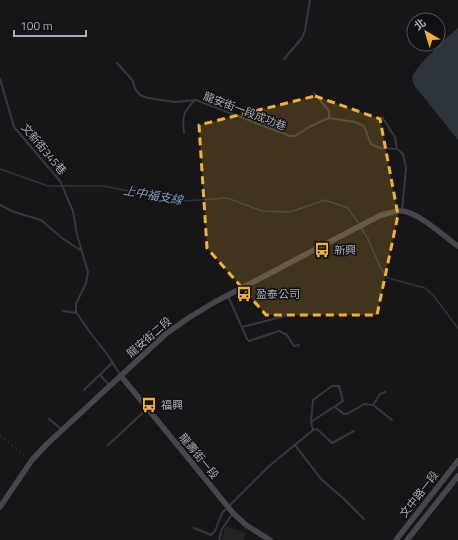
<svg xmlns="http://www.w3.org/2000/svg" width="458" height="540" viewBox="0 0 458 540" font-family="'Titillium Web','Noto Sans TC',sans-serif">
	<rect width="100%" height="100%" fill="#161618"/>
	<!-- built -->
	<path fill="#222225" d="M226,526l20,7 -2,7h-23z"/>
	<!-- water -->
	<path fill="#2c353c" d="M458,28v112l-44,-55 -2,-8c5,-12 35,-40 46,-49z"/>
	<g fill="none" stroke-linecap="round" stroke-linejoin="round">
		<!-- stream -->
		<path stroke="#2c353c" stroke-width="1.5" d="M0,169l48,17h55l81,15 43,-3 35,13 28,1 35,-12 23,8 11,16
			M361,228l7,11 13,30 7,9 37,10 8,7 25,33"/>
		<!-- path -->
		<path stroke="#3d3f44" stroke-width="1" stroke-dasharray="2 3" stroke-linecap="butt" d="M0,435l26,22"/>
		<!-- lane -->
		<path stroke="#37383d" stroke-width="2" d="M284,59l18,-21 3,-8 5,-30
			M117,63l16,18 2,8 5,6 8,3 26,4 22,-2 94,36h5l16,-10 18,-8 26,4 9,4 7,18 9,4 17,1 6,5 3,14 -4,43
			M0,79l14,48 46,54 13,30 4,24 11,37 -2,11 -10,21v8l13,19 18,23 14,22
			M314,93l15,18v7
			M382,117l13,20 2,12
			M184,133c-2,-16 -1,-21 11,-33
			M0,205l14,7 27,8 21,18 18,12
			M228,296l19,43 2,2 30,-10 8,4 7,11 5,-1
			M63,311l14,2
			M242,327l43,-11
			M100,375l9,10
			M84,390l29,-28
			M373,405l7,-11 5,-2
			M335,407l9,7h3l17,-10 9,1 19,15
			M49,419l12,10
			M311,422l32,-21 -4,-15h-7l-19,14 -2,22 2,8
			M108,445l39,-36
			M295,445l26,34 23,20 20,20
			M194,528l17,7 4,-4 7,-18 46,-46 45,-37 4,-1 15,14 22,-12
			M219,540l3,-11 11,-16"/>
		<!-- secondary -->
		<path stroke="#45474d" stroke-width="5.5" d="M121,376l112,137 13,12 24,15
			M0,507l32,-47 15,-16 120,-111 23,-16 23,-14 168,-88c6,-1 15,-5 21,-4 16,1 43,26 56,35
			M396,540l62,-79
			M407,540l51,-64"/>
	</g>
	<!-- marked area -->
	<path fill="#f2b134" fill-opacity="0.2" stroke="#f2b134" stroke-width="3" stroke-dasharray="8 5" stroke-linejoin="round" d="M315,96l65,23 18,96 -21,100h-111l-59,-67 -8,-123z"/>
	<!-- icons -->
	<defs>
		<g id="bus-bare" transform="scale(1.2)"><path d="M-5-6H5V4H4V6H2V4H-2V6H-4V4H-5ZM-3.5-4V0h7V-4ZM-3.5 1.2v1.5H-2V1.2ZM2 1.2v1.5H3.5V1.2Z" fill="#f2b134" stroke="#111113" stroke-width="2.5" paint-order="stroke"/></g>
	</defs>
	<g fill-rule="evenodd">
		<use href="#bus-bare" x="322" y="250"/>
		<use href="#bus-bare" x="244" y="294"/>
		<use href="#bus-bare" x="149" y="405"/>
	</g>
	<g text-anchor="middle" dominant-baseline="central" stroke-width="3" stroke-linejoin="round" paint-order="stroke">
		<!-- street labels -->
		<g font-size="11" fill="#a8adb8" stroke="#111113">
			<text transform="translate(245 111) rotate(21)">龍安街一段成功巷</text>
			<text transform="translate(44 149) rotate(50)">文新街345巷</text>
			<text transform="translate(149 337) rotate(-41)">龍安街二段</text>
			<text transform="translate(199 456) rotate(51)">龍壽街一段</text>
			<text transform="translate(419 494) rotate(-52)">文中路一段</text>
		</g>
		<!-- poi labels -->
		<g font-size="11" fill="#a8adb8" stroke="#111113" text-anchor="start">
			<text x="334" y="250">新興</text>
			<text x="256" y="294">盈泰公司</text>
			<text x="161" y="405">福興</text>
		</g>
		<!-- water labels -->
		<g font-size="12" font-style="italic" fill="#7f9bb3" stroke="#111113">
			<text transform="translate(153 195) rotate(10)">上中福支線</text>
		</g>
	</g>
	<!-- north arrow -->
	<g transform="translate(426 32) rotate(322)"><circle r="19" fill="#111113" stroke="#4d4f55"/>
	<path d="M0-3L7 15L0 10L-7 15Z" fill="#f2b134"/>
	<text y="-6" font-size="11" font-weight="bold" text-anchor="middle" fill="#a8adb8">北</text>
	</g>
	<!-- scale -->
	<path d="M14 30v6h72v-6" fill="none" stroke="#a8adb8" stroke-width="2"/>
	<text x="20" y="30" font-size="12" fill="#a8adb8" stroke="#111113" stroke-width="3" paint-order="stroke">100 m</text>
</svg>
